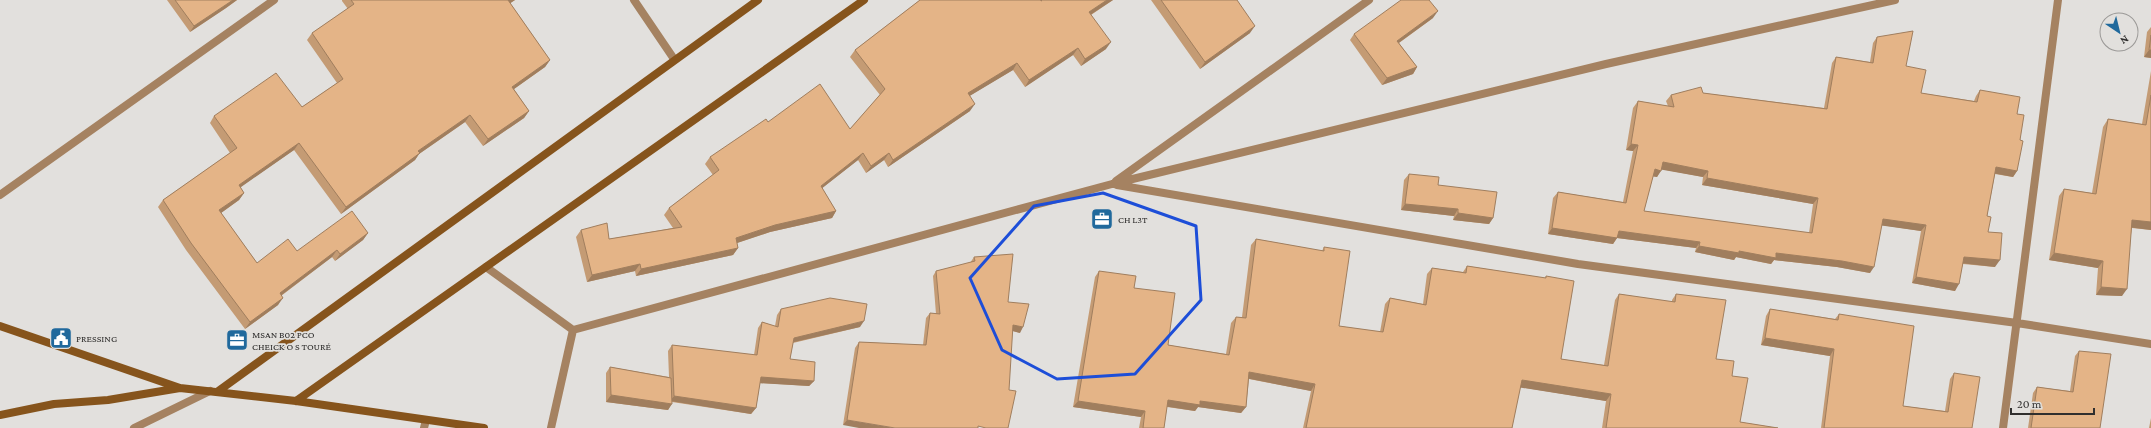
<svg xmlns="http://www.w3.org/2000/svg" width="2151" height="428" viewBox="0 0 2151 428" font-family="'Crimson Pro',serif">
	<rect width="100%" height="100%" fill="#e2e0dd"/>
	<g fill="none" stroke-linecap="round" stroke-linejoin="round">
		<!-- lane -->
		<path stroke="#a58261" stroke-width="8" d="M134,428l76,-37"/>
		<!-- street -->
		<path stroke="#a58261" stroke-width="8" d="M634,0l40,59
			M1116,181l253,-181
			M1117,185l461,79 439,59 134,21
			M0,195l274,-195
			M486,267l87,63
			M424,428l2,-8
			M551,428l22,-98 539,-146 494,-120 289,-64
			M2003,428l55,-428"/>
		<!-- secondary -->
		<path stroke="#86541c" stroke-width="8" d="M0,326l180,62 116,13 188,27
			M217,392l541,-392
			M296,401l568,-401
			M0,415l54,-11 54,-4 72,-12"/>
	</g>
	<!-- wall -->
	<path fill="#c49b74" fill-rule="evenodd" d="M167,0h70l-11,8 -36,24z
		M342,0h173l-5,3 40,57 -5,7 -31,22 15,22 -5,7 -41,28 -18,-24 -46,32 -4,6 -74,54 -47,-64 -54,37 4,6 -5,7 -18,13 36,50 40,-12 71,-18 -5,7 -28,21 -3,-4 -51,39 -3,9 -33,24 -59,-79 -28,-43 5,-7 67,-47 -20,-30 4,-7 88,-9 35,-24 -30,-43 5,-7 36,-24 -6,-8z
		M920,0h193l-22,15 15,34 -25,17 -8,-11 -48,32 -12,-17 -44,26 1,15 -82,56 -4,-7 -18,13 -8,-13 -36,28 14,23 -4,7 -62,14 -33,11 1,5 -5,7 -97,21 -1,-5 -48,11 -11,-45 5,-7 28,9 64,-11 -9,-13 5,-7 44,-33 -8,-11 5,-7 58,-35 82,7 30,-34 -30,-38 5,-7z
		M1151,0h86l13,33 -50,36z
		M1433,18l-34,25 18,24 -4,7 -31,11 -32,-45 4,-6z
		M2151,27v31l-7,-1 3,-25z
		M1877,37l29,29 15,27 53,8 2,-5 4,-6 37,24 3,26 -3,31 -4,6 -18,-3 -8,42 1,16 7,35 -32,-3 -8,27 -43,-8 9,-52 -40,-6 -11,48 -33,-6 -63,-7 -3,4 -35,-7 -2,3 -39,-8 1,-4 -79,-10 -4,6 -65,-10 5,-36 5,-6 65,10 10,-51 -7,-1 7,-42 5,-7 30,5 -2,-5 5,-6 32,-2 121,15 8,-45 4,-6 34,5 3,-19zM1661,169l42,8 -1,8 111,19 -4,29 -165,-22 9,-35 4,1z
		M2151,71v159l-19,-2 -10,68 -26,-1 2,-27 -49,-8 10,-64 5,-7 28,4 11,-66 5,-8 34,5z
		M1409,174l29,11 55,33 -4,6 -36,-4 1,-4 -53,-6 3,-30z
		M1256,239l66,12 2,-4 15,79 41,6 5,-28 5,-6 33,6 4,-30 5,-6 31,4 4,-6 78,12 1,-2 15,83 43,6 11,-65 4,-6 53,8v-2l4,-6 40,65 16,17 8,46 38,6h-176l4,-27 -86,-14 -8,41h-209l8,-37 -62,-12 -3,28 -5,6 -43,-6 -3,4 -28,-4 -3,21h-25l2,-11 -68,-10 22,-130 4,-6 35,17 34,57 58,9 5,-31 5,-6h6l9,-72z
		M974,257l34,45 12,31 -7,-2 -170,94 12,-77 4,-6 64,3 3,-27 4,-5 6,1 -3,-38 3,-5 34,-8z
		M781,309l79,18 -67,16 -3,16 24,22 -5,5 -49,-3 -4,25 -5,6 -79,-12 -4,8 -62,-8v-29l4,-6 59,10 -1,-26 4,-6 82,10 4,-27 4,-6 13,4 2,-11z
		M1770,309l65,10 4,-5 64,92 42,5 5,-32 4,-6 18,55h-151l9,-72 -69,-11 5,-29z
		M2079,351l21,77h-72l5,-35 4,-6 33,4 5,-35z
		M2151,418v10h-2z"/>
	<!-- shaded-wall -->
	<path fill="#a07e5e" d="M233,0h4l-11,8 -36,24 4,-6z
		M509,0h6l-12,8z
		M1107,0h6l-29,19 5,-7z
		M1438,11l-5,7 -40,29 4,-6z
		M1255,26l-5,7 -50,36 5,-7z
		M1111,42l-5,7 -25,17 4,-7z
		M1078,48l-5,7 -48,32 4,-7z
		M2149,50h2v8l-7,-1z
		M550,60l-5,7 -38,27 5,-7z
		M1017,63l-4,7 -50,30 5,-7z
		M1417,67l-4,7 -31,11 5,-7z
		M975,104l-5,7 -82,56 5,-7z
		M529,111l-5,7 -41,28 5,-7z
		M470,115l-5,7 -46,32 -4,6 -74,54 5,-7 72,-56z
		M299,143l-5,7 -60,42 5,-7z
		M1631,144l7,1 -5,6 -7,-1z
		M863,153l-5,7 -42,33 5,-7z
		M889,153l-5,7 -18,13 5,-7z
		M1663,162l45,9 -5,6 -45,-8z
		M1996,167l21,4 -4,6 -21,-4z
		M1655,169l6,2 -4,6 -7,-1z
		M1707,178l111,20 -5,6 -111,-19z
		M244,193l-5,7 -25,18 5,-8z
		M1405,204l53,5 -4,7 -53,-6z
		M836,211l-4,7 -62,14 -39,13 5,-7 39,-13z
		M1458,213l35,5 -4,6 -36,-4z
		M1883,219l43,6 -5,6 -43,-6z
		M2132,220l19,2v8l-24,-3z
		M1552,228l67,3 81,11 -4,6 -79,-10 -4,6 -65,-10z
		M368,233l-5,7 -28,21 5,-7z
		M1699,246l40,5 37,2 66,8 32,6 -4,6 -33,-6 -63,-7 -3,4 -35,-7 -2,3 -39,-8z
		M738,248l-5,7 -97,21 5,-7z
		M337,250l-5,7 -57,43 5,-7z
		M2054,253l49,8 -5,7 -49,-8z
		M1964,257l36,3 -5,7 -35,-4z
		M640,264l-5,7 -48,11 5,-7z
		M1916,277l43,7 -4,7 -43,-8z
		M2101,287l26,2 -5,7 -26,-1z
		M283,298l-5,7 -33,24 5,-7z
		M864,321l-4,6 -70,16 4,-5z
		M1013,325l10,2 -3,6 -11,-3z
		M1765,338l69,11 -4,7 -69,-11z
		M1249,372l66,12 -4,7 -66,-13z
		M761,377l53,4 -5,5 -52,-3z
		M1522,380l89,14 -5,7 -89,-14z
		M611,395l61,9 -4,6 -62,-8z
		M674,396l82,12 -5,6 -81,-13z
		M1168,400l32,1 46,6 -5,6 -43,-6 -3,4 -32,-5z
		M1078,401l67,10 -4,6 -68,-10z
		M847,420l48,8h-36l-16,-3z"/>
	<!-- building -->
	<path fill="#e4b487" stroke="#a07e5e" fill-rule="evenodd" d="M175,0h58l-39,26z
		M351,0h158h-1l42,60 -38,27 17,24 -41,28 -18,-24 -52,36 2,2 -74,54 -47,-64 -60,42 5,8 -25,17 38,53 31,-24 9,12 55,-40 16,22 -28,21 -3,-4 -57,43 3,5 -33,24 -59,-79 -28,-43 74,-52 -23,-32 62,-43 26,34 41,-28 -31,-46 42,-29z
		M920,0h120l2,1 -1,-1h66l-18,12 22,30 -26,17 -7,-11 -49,32 -12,-17 -49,30 7,11 -82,56 -4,-7 -18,13 -8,-13 -42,33 15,25 -61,14 -39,13 2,10 -97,21 -1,-5 -48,11 -11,-45 26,-7 2,16 73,-12 -13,-19 50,-38 -9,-13 56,-38 2,3 52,-38 30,45 35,-40 -30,-39z
		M1161,0h76l18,26 -50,36z
		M1401,0h28l9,11 -41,30 20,26 -30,11 -33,-44z
		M1913,31l-7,35 20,4 -5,23 56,9 3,-12 40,7 -3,17 7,1 -4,25 3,1 -6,30 -21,-4 -9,49 4,1 -3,15 14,1 -2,27 -36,-3 -5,27 -43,-7 10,-52 -43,-6 -9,48 -32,-6 -66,-8v5l-37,-7v2l-40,-7 1,-4 -81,-11 -2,7 -65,-10 6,-36 68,11 12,-58 -7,-1 7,-43 36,6 -3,-12 30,-8 2,6 124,16 9,-52 37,6 4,-26zM1663,162l45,9 -1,7 111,20 -6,35 -168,-22 11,-42 6,2z
		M2151,35v15h-2z
		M2151,95v127l-19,-2 -5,69 -26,-2 2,-26 -49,-8 10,-64 32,5 12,-75 38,6z
		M1409,174l30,3 -1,8 59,7 -4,26 -35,-5v-4l-53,-5z
		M1256,239l68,12v-4l26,4 -11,75 44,6 7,-34 36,7 6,-37 34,5 1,-7 79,12v-2l28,5 -13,78 47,7 11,-72 56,8 1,-8 50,6 -10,59 18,2 -2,15 16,2 -8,44 38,6h-172l5,-34 -89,-14 -10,48h-206l9,-44 -66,-12 -3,35 -46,-6v4l-32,-5 -4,28h-21l2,-17 -67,-10 21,-130 37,5 -2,12 41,5 -7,52 61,10 7,-38 10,1z
		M1013,254l-5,48 21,2 -6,23 -10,-2 -4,65 7,1 -8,37h-22l-8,-2v2h-83l-48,-8 12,-78 67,3 4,-32 10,1 -4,-43 39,-10 -1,-4z
		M830,298l37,6 -3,17 -70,17 -4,21 25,3 -1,19 -53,-4 -5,31 -82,-12 -2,-51 85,10 5,-33 16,5 3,-18z
		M1770,309l68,11 1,-6 75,12 -11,80 45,6 6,-39 26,4 -8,51h-148l10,-79 -69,-11z
		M2079,351l32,3 -11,74h-69l6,-41 36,5z
		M610,367l61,11 1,26 -61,-9z"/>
	<!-- marked area -->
	<path fill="none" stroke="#1d4ed8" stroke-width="3" stroke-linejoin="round" d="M1103,193l93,33 5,74 -66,74 -78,5 -55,-29 -32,-72 64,-72z"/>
	<!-- icons -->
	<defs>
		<g id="office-square" transform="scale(1.15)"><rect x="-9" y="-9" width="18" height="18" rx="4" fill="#20699c" stroke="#e2e0dd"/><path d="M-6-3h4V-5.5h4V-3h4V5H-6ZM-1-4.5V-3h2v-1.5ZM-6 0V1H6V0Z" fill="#fff"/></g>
		<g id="civic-square" transform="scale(1.15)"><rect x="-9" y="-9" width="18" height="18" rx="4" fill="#20699c" stroke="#e2e0dd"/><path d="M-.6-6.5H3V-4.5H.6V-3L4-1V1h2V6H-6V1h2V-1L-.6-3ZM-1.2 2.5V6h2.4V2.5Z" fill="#fff"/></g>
	</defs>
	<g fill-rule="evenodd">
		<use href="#office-square" x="1102" y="219"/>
		<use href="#civic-square" x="61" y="338"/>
		<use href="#office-square" x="237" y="340"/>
	</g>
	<g text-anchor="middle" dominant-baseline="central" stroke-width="3.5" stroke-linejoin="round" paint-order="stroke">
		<!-- poi labels -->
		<g font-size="10" fill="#302f2e" stroke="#e2e0dd" text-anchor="start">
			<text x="1118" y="219">CH L3T</text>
			<text x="252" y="334">MSAN B02 PCO<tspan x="252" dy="12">CHEICK O S TOURÉ</tspan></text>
			<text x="76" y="338">PRESSING</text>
		</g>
	</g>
	<!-- north arrow -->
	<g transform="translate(2119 32) rotate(145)"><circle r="19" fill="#e2e0dd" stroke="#9b9997"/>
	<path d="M0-3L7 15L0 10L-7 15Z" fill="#20699c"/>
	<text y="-6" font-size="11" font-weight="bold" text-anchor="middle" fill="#302f2e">N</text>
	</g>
	<!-- scale -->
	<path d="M2011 408v6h83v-6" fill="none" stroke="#302f2e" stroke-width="2"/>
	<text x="2017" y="408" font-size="12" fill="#302f2e" stroke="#e2e0dd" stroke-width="3" paint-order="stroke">20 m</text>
</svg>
